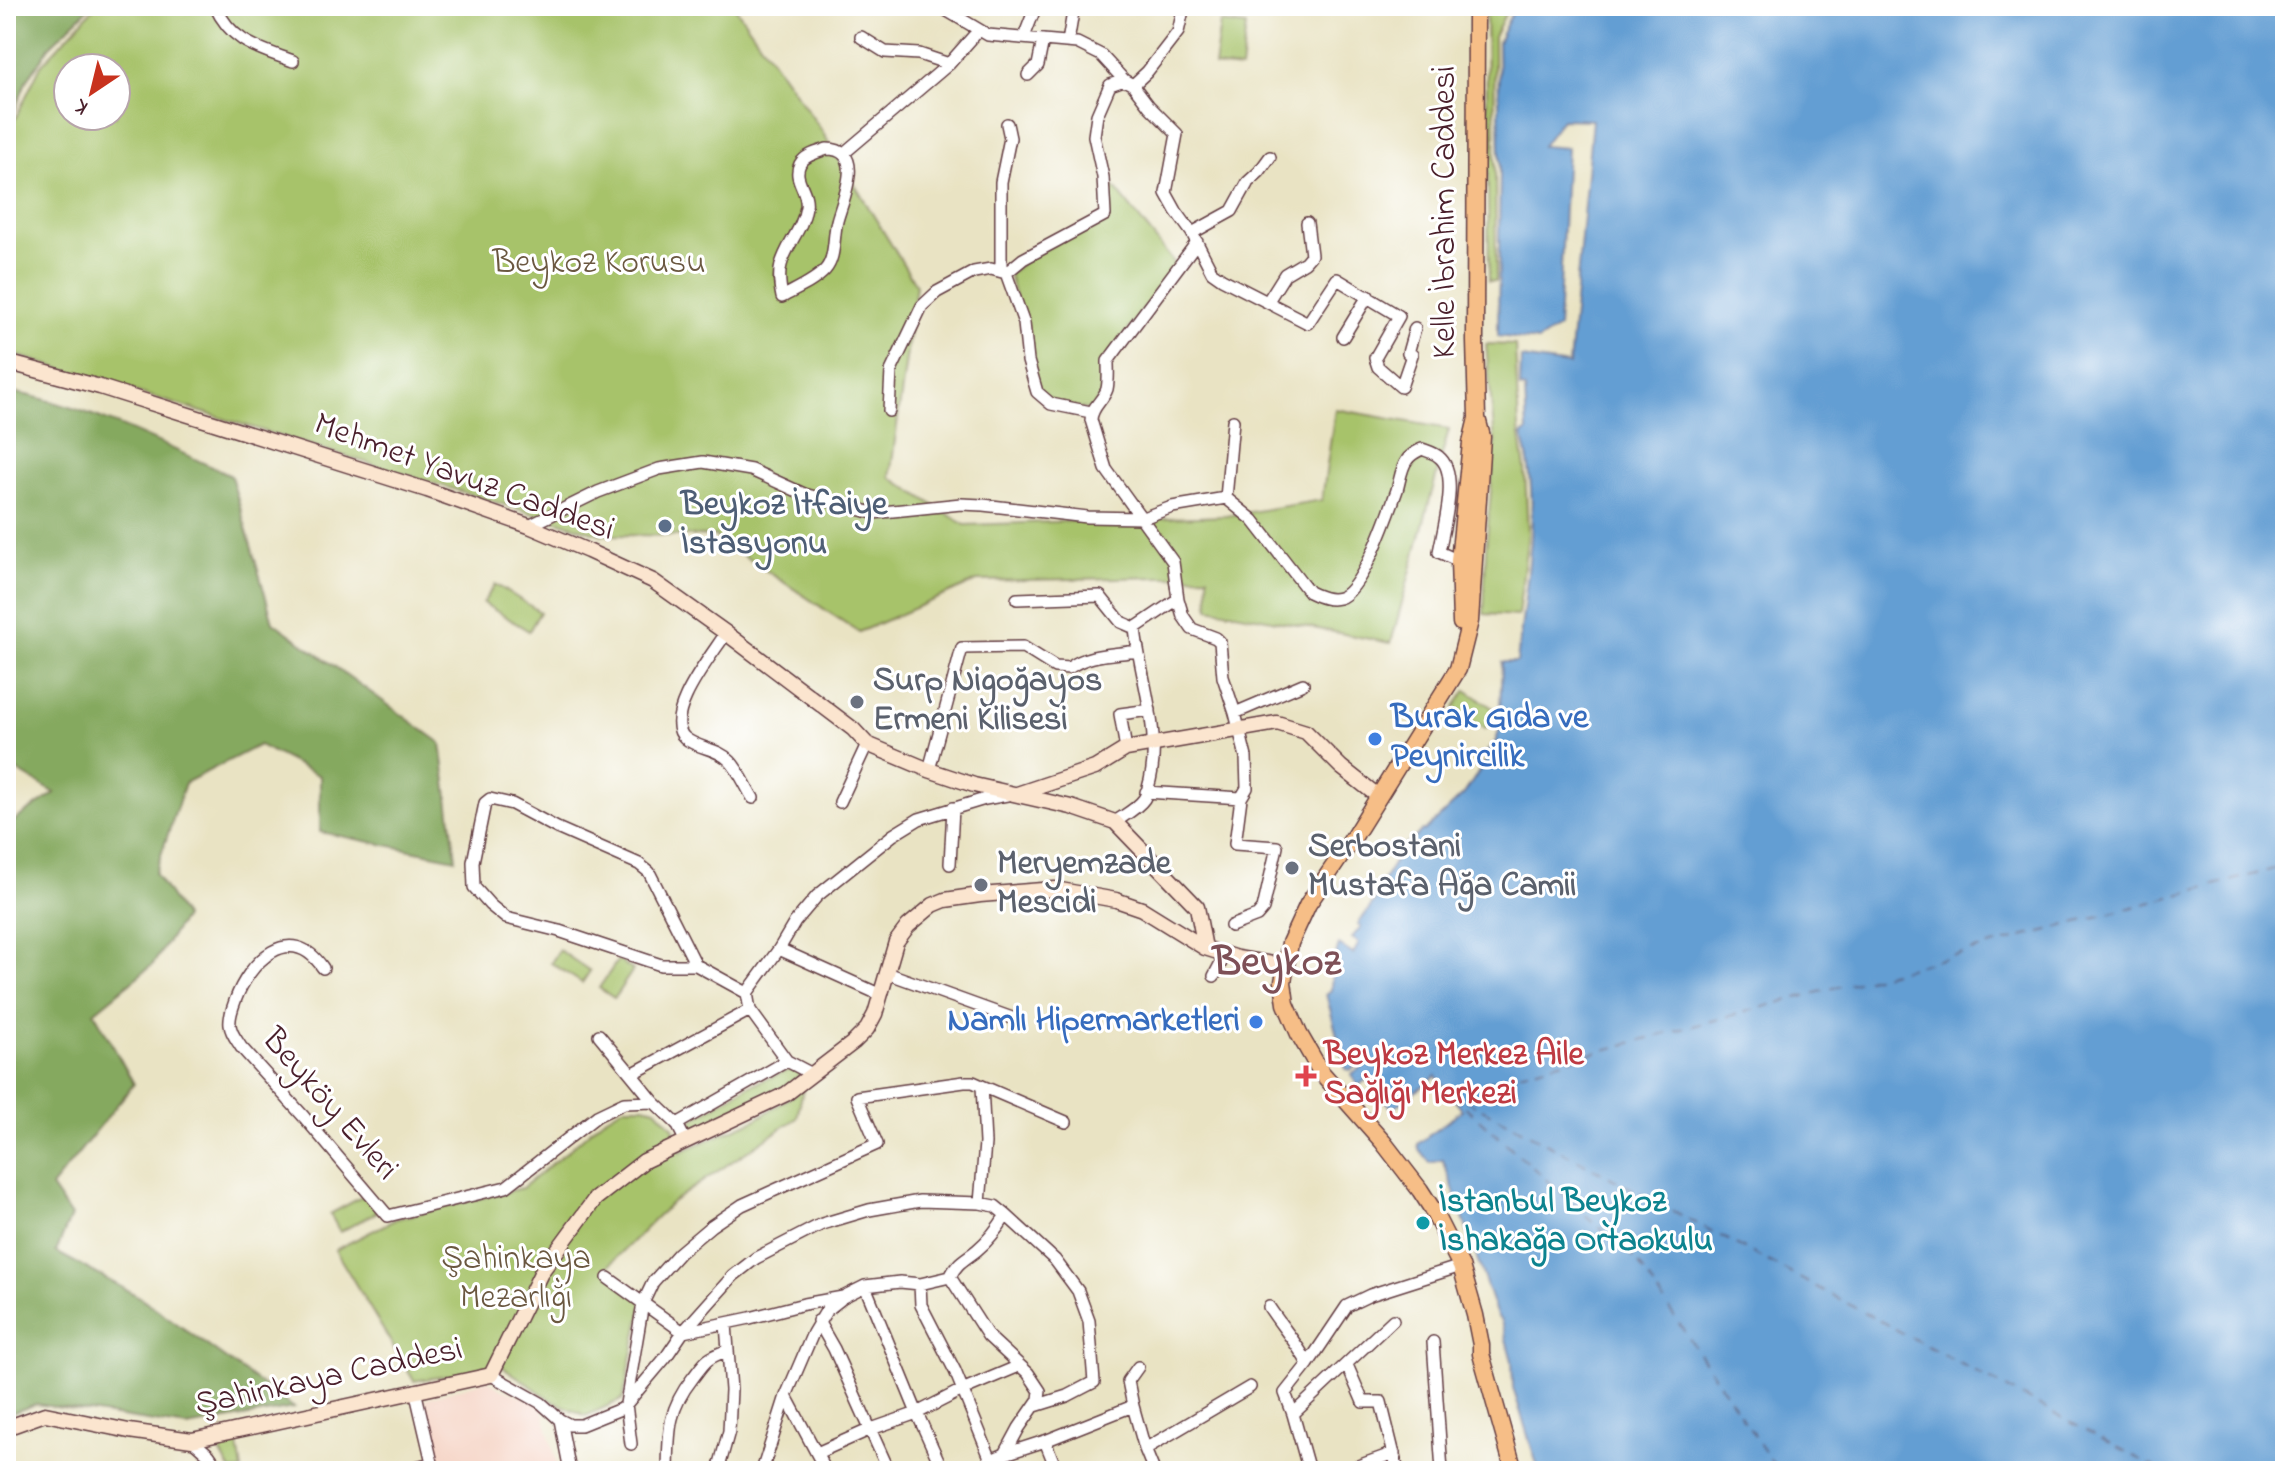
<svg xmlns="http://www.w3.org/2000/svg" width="2291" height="1477" viewBox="0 0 2291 1477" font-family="'Indie Flower',sans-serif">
	<rect width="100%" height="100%" fill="#fff"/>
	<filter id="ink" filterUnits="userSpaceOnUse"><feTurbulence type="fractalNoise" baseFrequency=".0125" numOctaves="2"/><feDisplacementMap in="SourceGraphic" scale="16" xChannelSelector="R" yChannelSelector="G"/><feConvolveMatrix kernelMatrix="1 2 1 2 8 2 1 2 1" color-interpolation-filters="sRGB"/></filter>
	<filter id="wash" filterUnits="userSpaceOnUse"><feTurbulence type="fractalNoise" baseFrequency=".006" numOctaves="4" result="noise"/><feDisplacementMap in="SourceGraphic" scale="32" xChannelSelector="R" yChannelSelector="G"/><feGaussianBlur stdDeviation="1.8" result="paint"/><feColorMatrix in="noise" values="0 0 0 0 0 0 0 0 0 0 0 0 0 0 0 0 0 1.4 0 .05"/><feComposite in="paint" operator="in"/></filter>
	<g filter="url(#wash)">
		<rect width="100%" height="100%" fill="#e9e3c3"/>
		<!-- built -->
		<path fill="#f5d2c2" d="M487,1380l13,9 32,11 11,10 16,61h-117l-17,-72z"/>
		<!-- green -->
		<path fill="#a7c36a" stroke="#78714a" stroke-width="2" fill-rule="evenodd" d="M96,6h638l86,122 96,157 -26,192 75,48 261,-9 96,-16 13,-91 114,20 -58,214 -182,-35 -1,-32 -231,5 -118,51 -145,-96 -111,-1 -597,-183v-214l35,-73zM68,68h48v48h-48z
			M1486,6h23l-15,31 2,244h-7z
			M1220,23l26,3 -5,43 -27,-3z
			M1106,182l9,6 61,77 -71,96v30l-15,19 -38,-7 -14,-12 -29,-117 15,-13 82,-46z
			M1486,344l29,1 4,84 6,40 3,64 -10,83 -34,-2 2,-65 9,-106z
			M495,584l45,28 -11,19 -46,-28z
			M1466,690l31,21 -12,18 -31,-21z
			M559,950l31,21 -8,12 -31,-20z
			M618,960l15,10 -19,28 -15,-10z
			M789,1070l14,2c-27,28 -74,45 -110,59l-5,-3 1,-6 59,-36z
			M803,1089l-6,29 -125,84 -67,67 38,34 -20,96 -37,17 -33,-15 -50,-34 -89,14 -79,-131 61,-31 126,-31 48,-39 32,-29 23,-14h19l12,3 17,18 7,25 75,-32z
			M367,1194l10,18 -37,20 -10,-18z
			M237,1438l5,32 -11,1 -17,-30z"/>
		<!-- forest -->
		<path fill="#85a95e" stroke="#686444" stroke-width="2" d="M6,6h85l-42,41 -23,35 -20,51z
			M6,391c77,13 155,52 225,85l42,146 168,121 15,116 -136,-27v-56l-61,-31 -74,38 -30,90 29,44 -31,47 -59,48 40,72 -83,103 20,29 -15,36 84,45 154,111 -107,19 -151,-23 -30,11v-589l49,-33 -49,-29z"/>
		<!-- water -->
		<path fill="#639ed3" stroke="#565e7f" stroke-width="2" d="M1515,6h770v1465h-746l-26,-83 -1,-27 -11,-40 -4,-5 -54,-156 -13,3 -11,-14 -1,-5 44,-34 -26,-34 -43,33 -26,-30 -9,7 -7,-12 14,-9 -2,-3 -13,8 -4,-1 -20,-75 5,-4 1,-23 7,-22 14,9 6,-11 -7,-5 9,-12 -3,-2 28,-38 -4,-4 24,-39 3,1 13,-14 3,1 39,-37 25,-38 -3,-3 10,-12 3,-10 3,-69h15c8,-72 26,-157 5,-227l5,-3 -2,-43 -5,-1 1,-30 48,7 23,-245 -30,-1 -20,27 25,2 -9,180 -20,13 -40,-5 2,-177 -2,-117z"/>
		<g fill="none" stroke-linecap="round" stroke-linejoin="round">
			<!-- ferry -->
			<path stroke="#555877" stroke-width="2" stroke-dasharray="10 8" stroke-linecap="butt" d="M1449,1092l836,-226
				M1450,1092l712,379
				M1452,1095l185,166 141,210"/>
		</g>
	</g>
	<g filter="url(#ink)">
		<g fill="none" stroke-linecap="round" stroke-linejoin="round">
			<!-- street casing -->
			<g stroke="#623c42" stroke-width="14">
				<path id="street" d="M215,6c17,37 43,42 78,55
					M939,6l49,29 89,8 24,12 23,25 9,5 16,21 28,28 -11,59 10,18 16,22 20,39 10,7 86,44 29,-44 62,37 -24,42 3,9 23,20 11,-32 -4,-2 7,-25
					M861,37l24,15 34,2 30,10
					M1024,37l12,-31
					M1068,42l6,-36
					M1028,75l10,-10 5,-25
					M1133,85l14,-13 31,-40 6,-26
					M827,149c40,0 15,52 10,72 -4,15 -1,37 -12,49 -11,12 -29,19 -43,27 -2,-10 -4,-21 -1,-32 5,-20 22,-36 25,-58 3,-16 -14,-28 -6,-43 5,-9 18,-12 27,-15z
					M843,154l106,-90 30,-34
					M1192,233l40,-22 16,-29 11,-10 11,-15
					M1197,242l-89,119c0,9 1,19 -1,28 -4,12 -16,18 -16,31l15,49 67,93 5,37 5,17 9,13 24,9 4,4 3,35 12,36 11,44 1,31 -6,10 -6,46 42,3 -14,62 -6,7 -26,10
					M1001,271v-89l9,-44 -3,-14
					M1006,273l17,-14 82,-44 -2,-38 -9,-41 3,-21 13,-30 14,-5
					M1006,273l18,50 4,38 9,31 14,12 40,8
					M1268,301l17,-27 20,-12 6,-7 -4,-32
					M1343,337l25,-41
					M889,411l2,-40 31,-65 15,-14 37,-20 17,-3 15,4
					M1226,498l27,22 56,72c9,4 19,9 30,6 23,-6 50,-85 58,-108 3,-10 4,-22 10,-30 4,-6 9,-8 15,-11 5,2 13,4 17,8 21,16 4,72 0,95l20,9
					M1226,498l7,-77
					M529,526l69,-34 61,-23 44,-7 48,8 53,24 69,19 88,-9 22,1 104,12 56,1 29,-11 54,-9
					M1017,599l83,-3 21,26 14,6
					M726,633c-13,21 -65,84 -41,105 13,11 33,10 45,23 9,9 16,26 23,37
					M1235,713l68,-29
					M1126,749l-6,-35 30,-4
					M929,770l33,-122 61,-1 32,20 14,1c20,-15 44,-13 68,-17
					M1146,792l95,6
					M840,802l27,-58
					M1115,822c8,-6 23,-14 29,-23 2,-3 3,-7 4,-11 16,-53 -8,-108 -13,-160l43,-29
					M950,864l3,-56
					M779,949l102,46
					M696,965h-35l-102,-34 -53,-13 -16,-13 -16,-18 -1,-25 12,-59 5,-4 22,5 45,24 82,36 10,8 47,93 51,28
					M323,968c-33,-48 -74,-6 -88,33 -3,8 -6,17 -5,24 1,9 7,15 11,22l63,70 84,99 118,-29 91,-71 27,-13 30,-1
					M887,973l125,45
					M1214,976l11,-21
					M747,993l32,-44 16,-27 22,-26 76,-61 26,-16 66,-20 22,-4
					M747,993l3,17 37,51 25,13
					M599,1035l55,67 23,22 9,18
					M632,1074l118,-64
					M982,1086l84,36
					M677,1124l110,-63
					M950,1277c7,-15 15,-17 27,-27 11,-9 21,-22 29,-35
					M608,1278l75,54 50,-56 23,-18 66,-34 47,-14 51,-9 60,2 15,3 11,9 49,45 23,31 11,30 5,61 -27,14 -32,10
					M920,1284l1,21 34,66 36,89 2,11
					M865,1286l52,127 26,58
					M1269,1307c13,20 28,36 39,57
					M818,1321l16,28 55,122
					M1433,1342l9,129
					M1347,1365l16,37h18l17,69
					M491,1375l50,28 19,17 10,51
					M415,1390l19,81
					M786,1396l40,75
					M1133,1406l-5,-25 10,-14
					M1293,1414l100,-94
					M560,1420l10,5h11l42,-17 43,-51 17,-25 67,-14 54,-14 39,-7 22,-11 35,-4 20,2 30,-7 38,59 40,37 12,18 -1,8 -20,29 -14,26 -14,6
					M192,1440l17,15 11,16
					M1045,1441l12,30
					M631,1444l-5,-40 17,-101 10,-21 26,-29 32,-27 31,-21 135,-61 -20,-47 107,-15h9l9,4 3,57 -5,60
					M1145,1449l105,-62
					M817,1453l54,-24 46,-16 45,-23 57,-24
					M1005,1454l40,-13 88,-35 12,43 9,22
					M400,1471l32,-8
					M668,1471c1,-38 -1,-60 24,-92 13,-17 14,-21 34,-28
					M718,1471l11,-40 2,-41 -5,-66
					M762,1471l24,-75 27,-63 13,-22 14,-11
					M1309,1471l-16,-57 -8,-21 23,-29 39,-58 23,-11 91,-29
					M1344,1471l50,-18"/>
			</g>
			<!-- secondary casing -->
			<g stroke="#623c42" stroke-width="17">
				<path id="secondary" d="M6,362l94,25 327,103 102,36 59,25 65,30 73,52 127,96 14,15 62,26 45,15 97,22 44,15 82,85 8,41
					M1017,794l78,-26 31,-19 151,-26 29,9 35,35 38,30
					M6,1428l39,-14 84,17 63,9 299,-65 51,-104 53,-72 49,-38 142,-67 68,-52 13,-13 8,-15 21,-72 12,-16 25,-21 12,-5 35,-5 75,-6 61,11 26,9 63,39 32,10 48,8"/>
			</g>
			<!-- primary casing -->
			<g stroke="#623c42" stroke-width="19">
				<path id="primary" d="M1477,418l5,19 -12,184 -12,48 -105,169 -45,66 -18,39 -7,39 3,22 13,30 22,38 62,70 37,48 11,17 30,59 14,49 6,30v9l33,117
					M1461,623l-2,-62 12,-118 6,-25 -2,-77 1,-335"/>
			</g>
			<!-- street -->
			<use href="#street" stroke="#fff" stroke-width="11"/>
			<!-- secondary -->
			<use href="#secondary" stroke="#fbe5cf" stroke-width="14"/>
			<!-- primary -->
			<use href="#primary" stroke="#f6be87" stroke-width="16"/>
		</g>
	</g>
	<!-- markers -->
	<circle fill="#5c6f8a" stroke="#fff" stroke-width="3" cx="665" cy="526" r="8"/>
	<g fill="#6b7280" stroke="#fff" stroke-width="3">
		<circle cx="857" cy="702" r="8"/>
		<circle cx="1292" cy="868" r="8"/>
		<circle cx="981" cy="885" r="8"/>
	</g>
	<g fill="#3f7fe0" stroke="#fff" stroke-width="3">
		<circle cx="1375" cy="739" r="8"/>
		<circle cx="1256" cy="1022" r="8"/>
	</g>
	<path fill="#e0444e" stroke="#fff" stroke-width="3" d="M1302 1064h8v8h8v8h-8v8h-8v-8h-8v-8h8z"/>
	<circle fill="#0f9aa8" stroke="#fff" stroke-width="3" cx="1423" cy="1223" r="8"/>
	<g text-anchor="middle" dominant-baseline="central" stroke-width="6" stroke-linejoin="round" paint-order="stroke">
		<!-- street labels -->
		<g font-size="34" fill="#4a1f2b" stroke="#fff">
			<text transform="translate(1446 212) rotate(-90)">Kelle İbrahim Caddesi</text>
			<text transform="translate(464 478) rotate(20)">Mehmet Yavuz Caddesi</text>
			<text transform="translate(329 1105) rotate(49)">Beyköy Evleri</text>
			<text transform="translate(329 1378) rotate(-12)">Şahinkaya Caddesi</text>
		</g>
		<!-- park labels -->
		<g font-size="34" fill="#6b5841" stroke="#fff">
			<text x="599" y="264">Beykoz Korusu</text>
			<text x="516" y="1260">Şahinkaya<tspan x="516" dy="39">Mezarlığı</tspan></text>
		</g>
		<!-- service labels -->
		<g font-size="34" font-weight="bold" fill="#4e5e75" stroke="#fff" text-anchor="start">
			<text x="681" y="506">Beykoz İtfaiye<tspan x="681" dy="39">İstasyonu</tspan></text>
		</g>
		<!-- worship labels -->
		<g font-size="34" font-weight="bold" fill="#5b616d" stroke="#fff" text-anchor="start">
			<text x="873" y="682">Surp Nigoğayos<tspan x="873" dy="39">Ermeni Kilisesi</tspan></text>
			<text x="1308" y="848">Serbostani<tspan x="1308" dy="39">Mustafa Ağa Camii</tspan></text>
			<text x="997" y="865">Meryemzade<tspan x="997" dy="39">Mescidi</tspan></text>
		</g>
		<!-- shop labels -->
		<g font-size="34" font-weight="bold" fill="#366cbe" stroke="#fff" text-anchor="start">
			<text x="1391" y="719">Burak Gıda ve<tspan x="1391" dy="39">Peynircilik</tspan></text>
			<text x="1240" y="1022" text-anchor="end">Namlı Hipermarketleri</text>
		</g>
		<!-- health labels -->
		<g font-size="34" font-weight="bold" fill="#be3a42" stroke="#fff" text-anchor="start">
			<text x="1324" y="1056">Beykoz Merkez Aile<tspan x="1324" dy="39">Sağlığı Merkezi</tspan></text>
		</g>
		<!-- culture labels -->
		<g font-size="34" font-weight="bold" fill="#0d838f" stroke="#fff" text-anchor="start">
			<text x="1439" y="1203">İstanbul Beykoz<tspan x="1439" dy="39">İshakağa Ortaokulu</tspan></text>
		</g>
		<!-- district labels -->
		<g font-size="42" font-weight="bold" fill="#7e5057" stroke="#fff">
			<text x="1277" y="963">Beykoz</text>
		</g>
	</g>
	<!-- margin -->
	<rect width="2291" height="1477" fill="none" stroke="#fff" stroke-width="32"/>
	<!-- north arrow -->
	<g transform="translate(92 92) rotate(215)"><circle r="38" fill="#ffffff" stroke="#b7a5aa" stroke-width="2"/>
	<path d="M0-6L14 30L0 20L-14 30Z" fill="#c8321e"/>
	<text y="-12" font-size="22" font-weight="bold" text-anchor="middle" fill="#4a1f2b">K</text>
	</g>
</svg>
